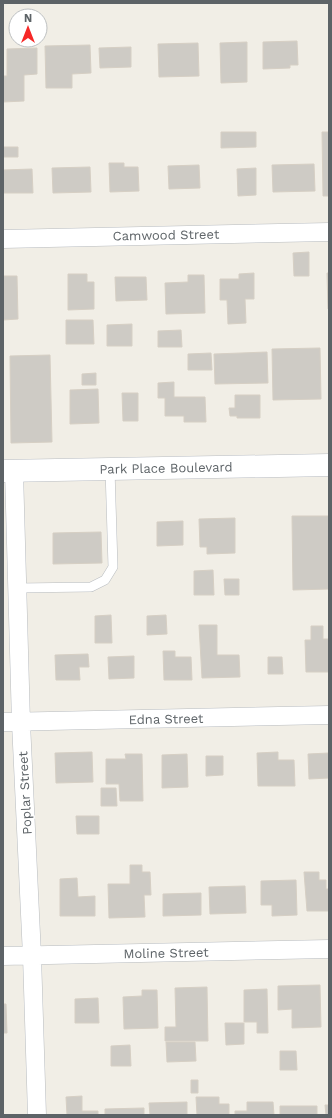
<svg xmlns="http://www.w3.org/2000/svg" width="332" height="1118" viewBox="0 0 332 1118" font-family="'Work Sans',sans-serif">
	<rect width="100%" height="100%" fill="#f1eee6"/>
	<!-- building -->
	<path fill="#cecbc5" stroke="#d6cfc4" d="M297,41l1,24h-8v3l-27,1v-27z
		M247,42v40l-26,1 -1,-40z
		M198,43l1,33 -40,1 -1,-33z
		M90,45l1,28 -19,1v14h-26l-1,-42z
		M131,47v20l-31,1 -1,-20z
		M37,48v26l-13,1v26l-21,1v-26h4v-27z
		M221,132h35v15l-35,1z
		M322,132h7v64h-6z
		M3,147h15v10h-15z
		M109,163h15v4h14l1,24 -29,1z
		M314,164l1,27 -42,1 -1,-27z
		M199,165l1,23 -31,1 -1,-23z
		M90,167l1,25 -38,1 -1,-25z
		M256,168v27l-18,1 -1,-27z
		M32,169l1,24h-30v-23z
		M309,252v24h-15l-1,-23z
		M254,273v26h-9l1,24 -18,1 -1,-24h-7v-21h19v-5z
		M327,273h2v36h-1z
		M68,274h19v8h7v27l-26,1z
		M188,275h16l1,38 -39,1 -1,-31 23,-1z
		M3,276h14l1,43 -15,1z
		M115,277h31l1,23 -31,1z
		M66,320h27l1,24h-28z
		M132,324v22h-25v-21z
		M181,330l1,17h-24v-16z
		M320,348l1,51 -48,1 -1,-51z
		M267,352l1,31 -53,1 -1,-30z
		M211,353l1,17h-24v-16z
		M50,355l2,87 -41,1 -1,-87z
		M96,373v12h-14v-11z
		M174,382v15h31l1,25h-22v-6h-19v-18h-7v-15z
		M98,389l1,34 -29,1v-34z
		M122,393h16v28h-15z
		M235,395h25v23h-23v-2h-7l-1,-8h6z
		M292,516h37v73l-36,1z
		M235,518v35l-28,1v-7h-7l-1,-28z
		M183,521v24l-26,1v-24z
		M101,532l1,31 -49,1v-31z
		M213,570l1,25h-20v-24z
		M224,579h15v16h-14z
		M111,615l1,28h-17v-27z
		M166,615l1,19 -20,1v-19z
		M199,625h18v30h22l1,22 -38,1z
		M311,626h12v13h6v33h-23l-1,-32h6z
		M163,651h12v6h16l1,23h-28z
		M88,654l1,13h-10l1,13h-24l-1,-25z
		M134,656v22l-25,1 -1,-22z
		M268,657h14l1,17h-15z
		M92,752l1,30 -37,1 -1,-30z
		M278,752v8h16l1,26h-37l-1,-33z
		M329,753v25l-20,1 -1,-25z
		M125,754h17l1,47h-23l-1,-17h-13v-25h20z
		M187,754l1,33 -26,1v-33z
		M206,756h17v19l-17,1z
		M101,788h15l1,18h-16z
		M76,816h23v18h-22z
		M130,865h12v7h8l1,23h-7l1,22 -36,1 -1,-34h22z
		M304,872h15v8h7v9h3v22h-22z
		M77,878l1,19 17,-1v20h-35v-37z
		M296,880l1,35 -25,1v-11h-11v-24z
		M245,886l1,27 -36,1 -1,-27z
		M201,893v22l-38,1v-22z
		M320,985l1,42 -29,1v-19l-14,1v-24z
		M207,987l1,54h-43v-14h11l-1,-39z
		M267,989l1,44h-11v-11h-13v-32z
		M142,990h15l1,38 -34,1 -1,-32 19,-1z
		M98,998l1,25h-24v-24z
		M3,1004h3l1,29h-4z
		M225,1023h19v21l-18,1z
		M166,1042h29l1,19 -29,1z
		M130,1045l1,21h-20v-20z
		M280,1051h16l1,19h-17z
		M191,1080h7v13h-7z
		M82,1096v15h16v4h-31l-1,-18z
		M196,1097h23v7h10v11h-32z
		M187,1102v13h-37l-1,-12z
		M247,1102h26l1,13h-39v-4h12z
		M325,1105h4v10h-3z
		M280,1106h37v9h-37z
		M144,1108v7h-39v-6z"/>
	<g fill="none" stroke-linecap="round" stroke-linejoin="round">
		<!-- lane casing -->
		<g stroke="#b8bcc0" stroke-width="10">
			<path id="lane" d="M18,588l73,-1 14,-7 8,-13 -3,-98"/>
		</g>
		<!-- street casing -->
		<g stroke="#b8bcc0" stroke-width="19">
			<path id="street" d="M3,239l326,-7
				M14,471l7,252 11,233 5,159
				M3,722l326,-7
				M3,956l326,-7"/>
		</g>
		<!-- secondary casing -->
		<g stroke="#b9bdc3" stroke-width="23">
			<path id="secondary" d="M3,471l326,-6"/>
		</g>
		<!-- lane -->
		<use href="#lane" stroke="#fff" stroke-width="9"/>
		<!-- street -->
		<use href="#street" stroke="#fff" stroke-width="18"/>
		<!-- secondary -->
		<use href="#secondary" stroke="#fff" stroke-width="22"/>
	</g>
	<g text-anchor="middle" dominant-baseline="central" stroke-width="3" stroke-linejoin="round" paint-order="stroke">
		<!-- street labels -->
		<g font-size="13" fill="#5d6367" stroke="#fff">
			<text transform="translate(166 235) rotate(-1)">Camwood Street</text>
			<text transform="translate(166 468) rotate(-1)">Park Place Boulevard</text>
			<text transform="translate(166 719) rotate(-1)">Edna Street</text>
			<text transform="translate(25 793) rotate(-93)">Poplar Street</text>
			<text transform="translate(166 953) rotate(-1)">Moline Street</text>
		</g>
	</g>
	<!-- border -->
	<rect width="332" height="1118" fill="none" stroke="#5d6367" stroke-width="8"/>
	<!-- north arrow -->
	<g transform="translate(28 28)"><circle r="19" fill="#ffffff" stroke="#bec1c2"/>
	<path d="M0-3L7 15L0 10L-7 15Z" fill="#f62827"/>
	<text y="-6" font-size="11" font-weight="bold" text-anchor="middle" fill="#5d6367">N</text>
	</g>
</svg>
